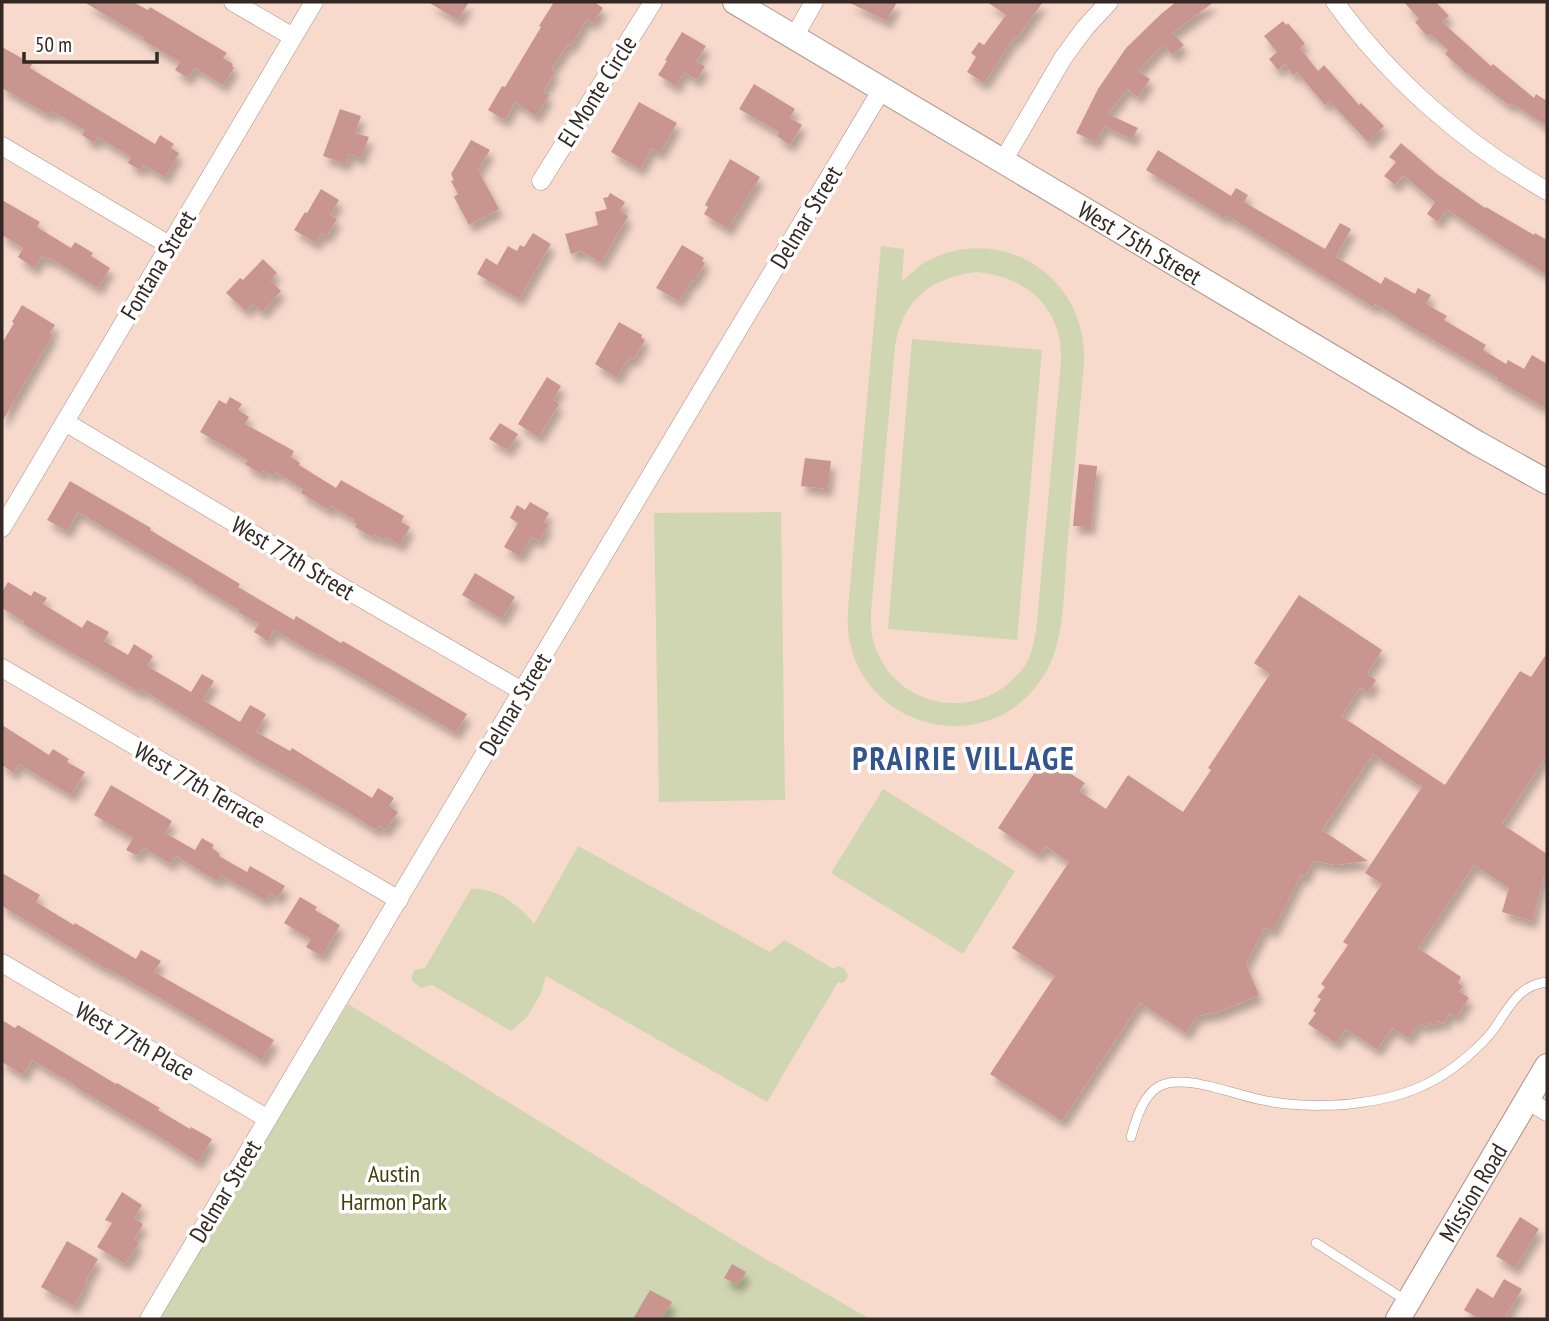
<svg xmlns="http://www.w3.org/2000/svg" width="1549" height="1321" viewBox="0 0 1549 1321" font-family="'PT Sans Narrow',sans-serif">
	<defs>
		<filter id="shadow"><feDropShadow dx="4.5" dy="8" stdDeviation="3.5" flood-color="#0004"/></filter>
	</defs>
	<rect width="100%" height="100%" fill="#f7dacc"/>
	<!-- green -->
	<path fill="#d0d6b1" fill-rule="evenodd" d="M881,246l23,3 -2,32c9,-7 16,-15 25,-20 77,-39 161,17 157,102 -6,62 -11,124 -17,186 -3,37 -2,89 -20,121 -57,102 -208,55 -199,-61zM977,272c52,5 86,37 84,90l-25,269c-2,10 -4,22 -9,31 -37,60 -126,53 -151,-13 -5,-11 -5,-24 -5,-37l24,-265c7,-47 35,-69 82,-75z
		M912,339l130,11 -25,290 -129,-11z
		M781,512l4,288 -126,2 -5,-289z
		M883,789l132,82 -52,83 -132,-81z
		M578,846l192,106 14,-12 50,29 5,-3 6,3 3,7 -2,4 -4,3 -4,-1 -71,120 -221,-126 -5,17 -14,24 -16,14 -79,-46 -11,3 -9,-7v-5l2,-6 11,-2 46,-79c23,-3 50,17 63,35z
		M348,1004l392,240 130,75h-712z"/>
	<!-- building -->
	<path fill="#c9968f" filter="url(#shadow)" d="M84,2h49l15,8 2,-3 77,46 -4,5 10,6 -1,2 2,2 -11,17 -28,-17 -7,10 -13,-8 5,-8 -37,-22 1,-2z
		M428,2h41l-11,18z
		M554,2h40l9,6 -10,15 -6,-4 -16,27 -3,-2 -17,26 4,2 -12,20 6,3 -13,21 -21,-14 -10,18 -17,-10 14,-24 3,1 36,-60 -2,-1z
		M848,2h49l-10,19z
		M987,2h56l-26,36 -2,-2 -31,47 -17,-11 9,-15 -5,-4 8,-11 5,3 22,-30z
		M1176,2h38l-42,31 12,12 -11,10 -10,-10 -25,26 12,8 -12,18 -11,-8 -19,25 30,14 -6,11 -28,-13 -8,16 -20,-9 22,-44 28,-41 35,-34z
		M1404,2h32l13,14 -7,6 49,44 2,-2 41,34 2,-4 11,7v25l-35,-23 -2,3 -42,-33 -1,1 -22,-20 3,-4 -18,-16 -3,2 -12,-14 4,-3z
		M1283,21l3,4 2,-2 17,21 -5,4 18,23 6,-6 35,40 2,-2 23,23 -16,16 -39,-41 -4,4 -28,-33 -4,3 -8,-11 -7,6 -9,-11 8,-7 -13,-16z
		M682,32l24,14 -10,16 9,4 -8,14 -13,-8 -8,14 -18,-11 9,-14 -2,-1z
		M2,47l30,17 -2,4 125,76 5,-9 14,9 -3,4 8,5 -14,24 -21,-12 -4,5 -12,-7 3,-6 -33,-20 -4,6 -12,-8 3,-5 -33,-19 -3,4 -47,-27z
		M754,84l41,25 -5,9 12,7 -12,20 -13,-9 2,-4 -40,-23z
		M639,102l38,21 -17,30 -8,-5 -12,21 -29,-17z
		M340,109l21,7 -6,17 14,4 -8,21 -12,-4 -3,10 -23,-8z
		M471,140l19,10 -12,20 21,39 -30,16 -15,-28 4,-3 -7,-13 3,-1 -3,-6z
		M1401,143l36,31 48,34 1,-1 48,28 1,-2 12,7v35l-65,-42 -35,-24 -9,13 -11,-8 8,-12 -32,-27 -8,10 -11,-9 12,-14 -7,-5z
		M1158,150l73,46 5,-8 12,7 -4,7 81,47 15,-26 11,6 -15,28 45,27 4,-7 30,17 3,-6 13,7 -5,9 21,12 -3,4 42,25 -3,5 23,14 2,-4 16,9 8,-14 15,9v45l-50,-29 1,-2 -100,-59 1,-1 -24,-14 -2,3 -124,-78 -23,-14 -2,3 -78,-48z
		M730,159l30,18 -32,52 -24,-15 4,-7 -3,-2z
		M321,189l18,11 -9,15 7,4 -10,17 -5,-3 -6,10 -22,-13 11,-18 2,1z
		M610,193l15,9 -5,9 8,5 -27,47 -20,-12 -10,3 -6,-20 33,-9 -3,-13 12,-3 -4,-11 5,-1z
		M2,200l38,22 -3,5 34,21 4,-6 18,11 -2,3 19,12 -12,20 -48,-30 -1,2 -7,-4 -8,12 -16,-11 5,-9 -21,-13z
		M533,233l18,11 -32,55 -42,-25 9,-16 11,7 11,-19 9,5 3,-6 4,2z
		M682,245l22,13 -2,3 3,2 -11,18 -2,-1 -13,21 -23,-13z
		M263,259l14,14 -7,7 11,11 -19,21 -9,-9 -7,8 -20,-18 14,-15 3,2z
		M22,305l33,20 -5,8 3,1 -51,88v-79l12,-20 -2,-1z
		M619,322l23,13 -1,2 4,3 -12,20 -4,-3 -12,21 -22,-14z
		M547,377l14,9 -8,14 6,4 -20,33 -21,-13z
		M230,397l12,7 -4,6 11,7 -4,7 49,27 -3,6 9,6 -1,2 37,23 5,-8 63,36 -3,6 9,5 -10,18 -14,-8 -2,3 -10,-6 -2,3 -17,-10 2,-3 -3,-1 1,-3 -24,-14 -2,4 -28,-17 2,-4 -27,-17 -3,4 -10,-6 -2,4 -16,-10 3,-4 -48,-28 19,-32 7,4z
		M500,423l18,11 -10,16 -19,-11z
		M805,458l26,3 -3,28 -27,-3z
		M1079,464l18,2 -6,61 -18,-1z
		M70,481l81,47 -1,2 90,54 -2,3 56,33 2,-4 45,27 2,-2 124,73 -11,19 -136,-79 -1,2 -45,-26 -6,11 -14,-9 5,-8 -21,-12 1,-2 -45,-27v-2l-116,-69 -11,19 -20,-11z
		M530,502l19,11 -5,9 4,3 -9,16 -8,-4 -11,19 -16,-9 14,-24 -8,-5 7,-13 8,5z
		M475,573l40,24 -13,22 -40,-24z
		M8,582l23,14 3,-5 13,7 -4,6 39,24 5,-8 22,12 -5,9 24,14 6,-11 19,12 -6,10 44,26 11,-18 12,7 -11,19 37,22 10,-17 16,9 -10,18 34,19 2,-3 80,50 6,-10 16,10 -5,8 9,6 -12,18 -7,-4 -3,4 -33,-21 -90,-51 -112,-69 -2,3 -99,-58 -17,-10 2,-2 -23,-14v-16z
		M1299,595l83,55 -15,24 9,6 -8,13 -8,-6 -19,29 104,69 75,-114 11,6 16,-24v102l-45,69 45,30v25l-3,-2 -12,44 -30,-9 7,-24 -35,-23 -56,83 43,29 -3,6 5,3 -4,5 10,7 -13,19 -6,-4 -7,11 -5,-4 -4,6 -5,-4 -3,5 -7,-4 -11,15 -16,-10 -15,21 -31,-20 -10,14 -28,-19 8,-11 -3,-2 8,-12 -4,-2 8,-10 -4,-3 27,-39 -5,-3 39,-58 -17,-11 57,-86 -49,-33 -51,76 46,31 -32,4 -23,-4 -8,16 -4,-2 -28,56 -8,-4 -19,37 13,31 -41,17 -21,4 -11,17 -46,-30 -78,118 -72,-47 65,-98 -43,-28 57,-86 -24,-16 -6,9 -41,-27 47,-71 40,26 -6,8 27,18 22,-34 55,37 28,-42 -3,-2 62,-94 -16,-11z
		M2,725l47,30 4,-6 16,10 -2,3 18,10 -14,23 -52,-31 -5,9 -12,-8z
		M111,785l61,36 -7,12 30,17 7,-12 12,7 -2,3 8,6 -1,2 28,16 3,-6 35,20 -7,12 -8,-5 -5,7 -44,-25 -4,6 -42,-26 -4,9 -28,-17 -5,9 -12,-6 7,-12 -39,-23z
		M2,873l38,22 -4,7 38,23 1,-2 61,36 5,-9 20,11 -7,11 120,68 -12,20 -104,-63 -51,-29 -1,1 -104,-63z
		M300,897l17,10 -2,3 25,15 -18,31 -16,-9 5,-8 -27,-16z
		M2,1020l13,8 3,-3 98,59 1,-1 43,25 -2,2 32,19 1,-2 21,12 -14,23 -38,-25 -86,-51 1,-1 -43,-25 -9,15 -21,-13z
		M122,1192l20,13 -8,13 9,6 -9,16 5,3 -14,21 -28,-17 15,-24 -7,-3z
		M1520,1217l19,12 -24,39 -19,-12z
		M67,1241l31,18 -13,23 2,1 -13,23 -33,-19z
		M732,1264l14,8 -8,13 -14,-7z
		M1504,1279l18,10 -18,30h-24l-16,-9 13,-22 16,10z
		M650,1290l22,12 -10,17h-29z"/>
	<g fill="none" stroke-linecap="round" stroke-linejoin="round">
		<!-- lane casing -->
		<g stroke="#ad9286" stroke-width="10">
			<path id="lane" d="M1131,1137c5,-17 11,-40 27,-50 24,-15 77,8 104,13 8,2 17,3 26,4 18,2 52,2 69,-1 44,-5 78,-18 111,-47 9,-8 19,-17 26,-27 15,-21 24,-44 53,-47
				M1316,1243l91,58"/>
		</g>
		<!-- street casing -->
		<g stroke="#ad9286" stroke-width="19">
			<path id="street" d="M233,2l60,35
				M1335,2c55,77 130,142 212,189
				M794,37l20,-35
				M2,146l167,99
				M1003,161l60,-103 22,-30 24,-26
				M541,181l112,-179
				M65,422l277,165 180,104
				M2,528l312,-526
				M2,668l397,232
				M2,963l266,156
				M1527,1100l20,12
				M149,1319l373,-628 360,-602"/>
		</g>
		<!-- secondary casing -->
		<g stroke="#ad9286" stroke-width="26">
			<g id="secondary">
				<path id="s1" d="M735,2l742,441 70,39"/>
				<path id="s2" d="M1398,1319l149,-253"/>
			</g>
		</g>
		<!-- lane -->
		<use href="#lane" stroke="#fff" stroke-width="9"/>
		<!-- street -->
		<use href="#street" stroke="#fff" stroke-width="18"/>
		<!-- secondary -->
		<use href="#secondary" stroke="#fff" stroke-width="24"/>
	</g>
	<g text-anchor="middle" dominant-baseline="central" stroke-width="7" stroke-linejoin="round" paint-order="stroke">
		<!-- street labels -->
		<g font-size="24" fill="#332823" stroke="#fff">
			<text transform="translate(597 91) rotate(-58)">El Monte Circle</text>
			<text transform="translate(806 217) rotate(-59)">Delmar Street</text>
			<text stroke="none"><textPath href="#s1" startOffset="471">West 75th Street</textPath></text>
			<text transform="translate(158 265) rotate(-59)">Fontana Street</text>
			<text transform="translate(293 558) rotate(31)">West 77th Street</text>
			<text transform="translate(515 704) rotate(-59)">Delmar Street</text>
			<text transform="translate(200 785) rotate(30)">West 77th Terrace</text>
			<text transform="translate(135 1041) rotate(30)">West 77th Place</text>
			<text transform="translate(225 1191) rotate(-59)">Delmar Street</text>
			<text stroke="none"><textPath href="#s2" startOffset="147">Mission Road</textPath></text>
		</g>
		<!-- park labels -->
		<g font-size="24" fill="#3e430c" stroke="#fff">
			<text x="394" y="1173">Austin<tspan x="394" dy="28">Harmon Park</tspan></text>
		</g>
		<!-- district labels -->
		<g font-size="32" font-weight="bold" letter-spacing="2" fill="#33548c" stroke="#fff">
			<text x="964" y="758">PRAIRIE VILLAGE</text>
		</g>
	</g>
	<!-- border -->
	<rect width="1549" height="1321" fill="none" stroke="#332823" stroke-width="7"/>
	<!-- scale -->
	<path d="M24 52v10h133v-10" fill="none" stroke="#332823" stroke-width="3.5"/>
	<text x="35" y="52" font-size="21" fill="#332823" stroke="#ffffff" stroke-width="5" paint-order="stroke">50 m</text>
</svg>
